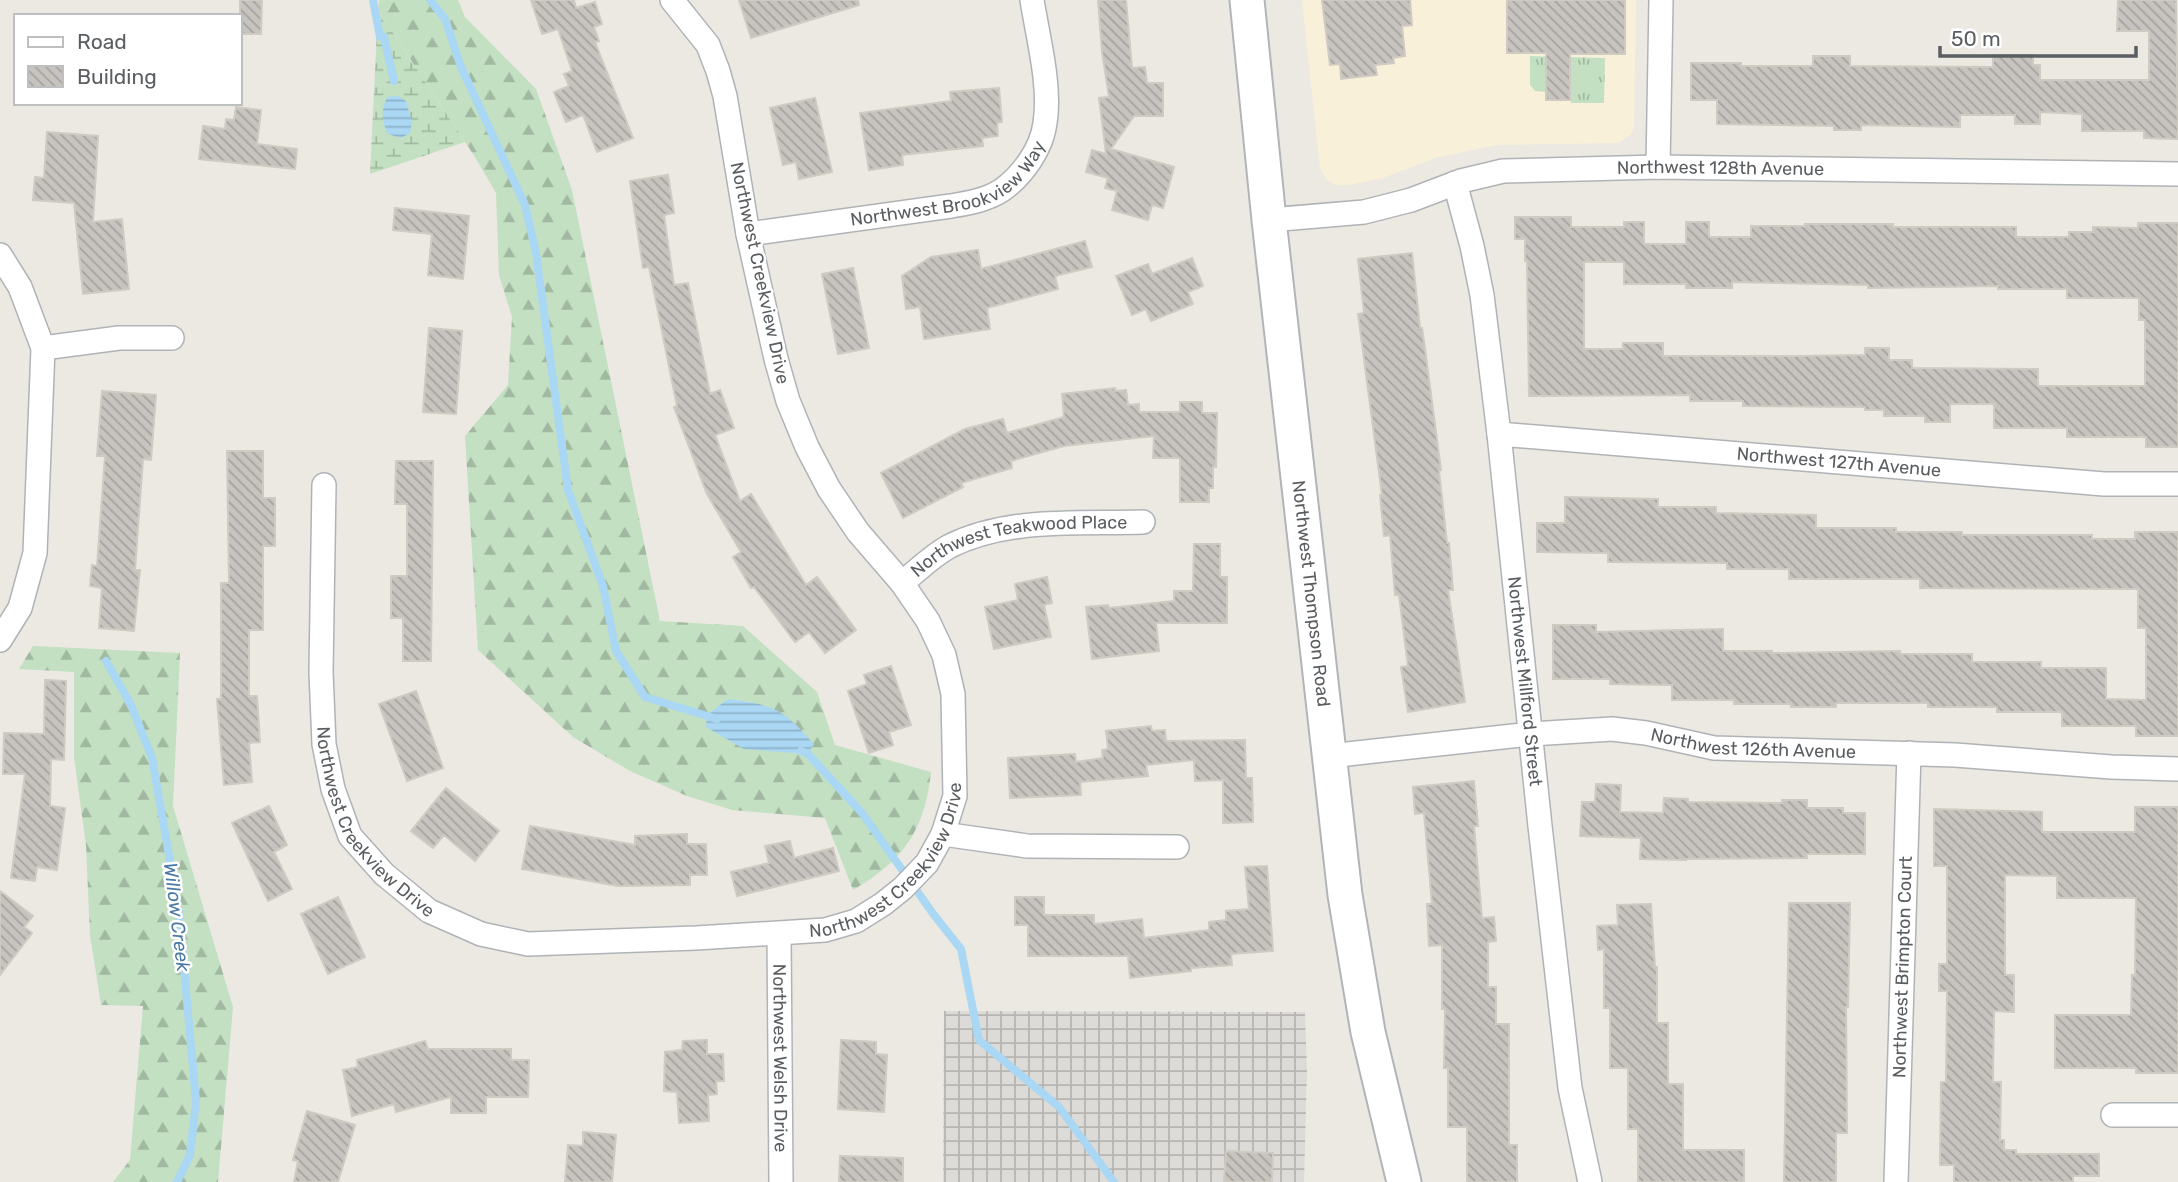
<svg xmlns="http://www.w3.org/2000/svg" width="2178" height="1182" viewBox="0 0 2178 1182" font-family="Rubik,sans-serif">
	<defs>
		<pattern id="industrial-grid" width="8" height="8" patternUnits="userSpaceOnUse" patternTransform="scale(1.75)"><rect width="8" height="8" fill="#dddbd7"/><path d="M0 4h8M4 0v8" fill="none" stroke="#b6b5b2"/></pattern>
		<pattern id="forest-firs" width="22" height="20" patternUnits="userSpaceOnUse" patternTransform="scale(1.75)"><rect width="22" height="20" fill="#c3e0c2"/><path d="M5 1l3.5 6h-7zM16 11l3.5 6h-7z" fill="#a1b9a1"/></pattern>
		<pattern id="wetland-marsh" width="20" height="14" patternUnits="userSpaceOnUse" patternTransform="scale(1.75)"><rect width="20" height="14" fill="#c3e0c2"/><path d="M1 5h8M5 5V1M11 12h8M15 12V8" fill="none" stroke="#a1b9a1"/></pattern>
		<pattern id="park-tufts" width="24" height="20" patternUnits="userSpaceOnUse" patternTransform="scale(1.75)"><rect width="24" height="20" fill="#c3e0c2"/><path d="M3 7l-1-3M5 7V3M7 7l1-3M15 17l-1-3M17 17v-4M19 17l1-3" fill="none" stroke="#a1b9a1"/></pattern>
		<pattern id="water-rules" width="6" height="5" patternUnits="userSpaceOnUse" patternTransform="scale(1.75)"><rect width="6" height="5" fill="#aad7f4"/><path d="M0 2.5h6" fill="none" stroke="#8db2c9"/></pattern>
		<pattern id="building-back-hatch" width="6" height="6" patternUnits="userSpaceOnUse" patternTransform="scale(1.75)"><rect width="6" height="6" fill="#c7c4bf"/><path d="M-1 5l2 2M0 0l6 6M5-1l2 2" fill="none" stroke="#a5a29f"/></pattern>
	</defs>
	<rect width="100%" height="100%" fill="#ebe9e2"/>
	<!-- commercial -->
	<path fill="#f9f0da" d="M1302,0h334l-2,127 -3,7 -12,9 -123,2 -61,13 -52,20 -34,7h-14l-9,-6 -6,-11z"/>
	<!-- industrial -->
	<path fill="url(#industrial-grid)" d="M944,1011l361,1 2,59 -3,111h-361z"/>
	<!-- forest -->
	<path fill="url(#forest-firs)" d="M379,0h79l7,17 71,72 36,101 88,431 83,5 74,66 18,53 96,27c-6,58 -28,89 -78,118l-28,-72 -93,-8 -45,-14 -57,-25 -57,-34 -95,-87 -13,-214 43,-51 4,-68 -13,-42 -3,-82 -21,-36 -97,-147z
		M33,646l147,7 -7,153 60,201 -15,175h-105l17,-22 13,-154 -42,-1 -11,-70 -4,-90 -12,-88v-85l-55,-3z"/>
	<!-- wetland -->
	<path fill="url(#wetland-marsh)" d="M378,10l87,132 -95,32z"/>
	<!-- park -->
	<path fill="url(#park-tufts)" d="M1530,56l27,1v30l-11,-1 -1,6 -10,-1 -5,-6z
		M1570,57l35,1 -1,45h-33z"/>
	<!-- water -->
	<path fill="url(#water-rules)" d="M398,96l8,5 6,21 -2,11 -9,5 -13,-4c-7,-14 -7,-23 -1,-37z
		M728,699c47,6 55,10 86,45l-6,10 -64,-5 -38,-22 1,-12z"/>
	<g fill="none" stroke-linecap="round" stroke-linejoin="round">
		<!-- stream -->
		<path stroke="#aad7f4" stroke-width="8" d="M373,0l7,37h4l10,44
			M430,0l15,19 16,48 64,138 11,48 32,237 35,96 13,65 29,46 72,22
			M106,661l25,44 21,53 27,154 17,189 -6,54 -13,27
			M801,751l7,3 54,59 72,102 27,34 18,91 80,67 55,75"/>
	</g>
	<!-- building -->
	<path fill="url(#building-back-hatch)" stroke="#cfcac2" stroke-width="2" fill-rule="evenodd" d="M240,0h22l-1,34h-21z
		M531,0h43l2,8 19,-6 7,22 -8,3 5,14 -4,1 38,96 -36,14 -14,-37 -17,7 -12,-30 15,-6 -5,-12 8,-3 -14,-42 -16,5z
		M739,0h119l1,5 -108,33z
		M1098,0h28l6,68 13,-1 2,16h16v33h-29l-23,33 63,18 -11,41 -11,-3 -4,15 -36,-10 5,-19 -12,-3 3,-10 -22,-6 6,-22 14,4 -7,-56 10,-1 -7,-45z
		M1322,0h88l2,25 -10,1 3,30 -12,2 1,5 -19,2 2,10 -36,4 -1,-15 -10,1z
		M1507,0h118v54h-55v46h-24v-47h-39z
		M2118,0h58l2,139 -34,-1v-7h-62v-17l-42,-2v12h-25v-9h-55v12l-99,-2v5h-27v-4l-117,-2v-24h-26v-37h50v3h72v-10h37v10l143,1v-12h40v10h7v15h109v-49h-32z
		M999,88l3,34 -5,1 1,13 -16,2 1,8 -81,9 1,10 -34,5 -9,-57 91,-12 -1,-9z
		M815,98l17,74 -33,7 -3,-17 -13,3 -13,-57z
		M236,107l25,3 -4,34 40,5 -2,20 -96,-10 4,-33 22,3 1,-10 8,1z
		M47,132l51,4 -5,86 29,-3 7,70 -46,5 -9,-91 -41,-3 2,-23 9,1z
		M668,175l6,38 -10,2 10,70 14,-2 22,111 10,-4 14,38 -19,7 25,66 11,-7 55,91 11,-8 39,53 -31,23 -16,-21 -14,10 -41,-55 -3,1 -18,-31 8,-5 -34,-58 -33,-87 3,-1 -28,-139 -6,1 -13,-87z
		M395,208l74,8 -6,63 -35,-4 4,-41 -39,-4z
		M1515,217h56v10h53v-5h20v22h42v-22h23v15h42v-11h54v-2h88v3h123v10h53v-5h24v-5l45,1v-5h40v224h-32v-10h-79v-9h-73v-24h-44v18h-25v-6h-41v-6h-19v-3l-122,-1v-5h-53v-6l-161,1 -2,-135h-2v-22h-10zM1584,262h40v22h62v4h46v-6l136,3v3l130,-2v3h69v9h72v22h6v66h-107v-17l-126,-1v-8h-23v-12h-24v7l-63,1h-139v-13h-40v6h-39z
		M1085,241l7,26 -37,9 3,13 -71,19 3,21 -66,10 -4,-32 -14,2 -4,-33 29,-19 47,-7 3,19z
		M1412,253l8,75h2l3,21 16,121 -2,1 8,72h2l4,47h-5l17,112 -57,10 -7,-45 7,-1 -9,-71h-4l-5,-60 -6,1 -4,-41h2l-24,-181 6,-1 -6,-54z
		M1192,258l11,28 -15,6 5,12 -42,17 -5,-12 -14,6 -16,-39 32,-12 4,10z
		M853,268l16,80 -31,6 -16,-80z
		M429,328l33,3 -6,83 -33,-2z
		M1115,388v3l11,-1 2,15 11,-1v8h41v-10h22v11h15l-1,54h-3v21h-4v14h-29v-44h-27l1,-22 -90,10 -53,15 1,7 -51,15 2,4 -60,31 -22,-45 84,-44 38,-10 4,14 57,-16 -2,-23z
		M102,391l54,4 -5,65 -8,-1 -8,111h5l-6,61 -35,-3 3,-40 -12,-2 2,-21 5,1 8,-110h-8z
		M227,451h36v47h12v48h-12v84h-14v66h8l3,46 -11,1 3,39 -28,3 -7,-86h4v-116h8z
		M396,461h37l-2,200h-28v-43h-12v-42h16v-72h-12z
		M1565,497l93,2v8h58v6l100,2v13h80v4h66v3h130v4h43v-7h43v204h-42v-10h-74v-14h-65v-5h-69v-4h-92v4h-45v-3h-57v-4h-62v-15l-62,-1v-5h-57v-54h43v7l127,-3v22h49v2l128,-2v3h72v8h69v6h65v31l40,1v-72h-8v-39l-218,-1v-9h-131v-10h-62v-6l-119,-1v-9l-71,-1v-29h28z
		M1194,544h26v33h7v46h-71l3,28 -67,8 -6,-52 22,-2 1,3 65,-7v-10h19z
		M1047,577l5,26 -8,2 7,32 -57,12 -9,-42 33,-7 -3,-16z
		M891,666l20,59 -22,7 4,13 -24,8 -21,-62 19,-7 -3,-9z
		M45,680l21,1 -2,79 -13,-1 -1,47 15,2 -8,62 -20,-3 -2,14 -24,-3 14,-104h-22l1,-41 40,1z
		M416,691l27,77 -36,13 -28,-77z
		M1151,726l1,5 13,-1 1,11 79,-1 1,38h6l1,44 -30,1v-43l-28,1 -1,-21 -48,5 2,11 -68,6 1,13 -71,3 -2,-40 67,-4 1,8 27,-4 -1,-8 6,-1 -2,-18z
		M1474,781l4,45h-4l8,92 12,-1 2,24 -8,1v45h8v37h13v121h8v37h-50v-55h-19v-59h-4l1,-59h-3v-64l-13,1 -2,-42h5l-8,-91 -9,1 -2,-27z
		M1596,784l25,1 -1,27 43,1 1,-15 24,1v3l94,1v-3h25v8h36v5h22v41h-58v4l-121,1v1l-46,-1 1,-21 -61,-2 2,-34h13z
		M446,788l53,43 -24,30 -31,-26 -11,13 -22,-17z
		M269,806l18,39 -13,7 18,37 -24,12 -36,-78z
		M2135,807h43v266h-42v-5h-81v-53h76l1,-40h3l1,-77h-79v-22l-52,-1v100h9v37l-20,-1 -1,71h8l-1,58h4v10h12v4h83v22h-26v6h-119v-17h-14l1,-83h5l1,-91h-8v-27h8v-98h-13v-57l108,3v20h93z
		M530,826l105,19v-9l52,-2v10h19l1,31h-17v10l-72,1 -96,-17z
		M790,841l4,17 39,-10 6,23 -102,25 -6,-24 38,-9 -4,-17z
		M1267,866l6,85 -42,3 1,11 -41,3v3l-61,7 -2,-22h-100v-31h-13v-28h29v18h50v9l48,-5 2,19 65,-8v-8l17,-2v-9l23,-2 -4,-42z
		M0,891l33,25 -9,11 8,6 -32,42z
		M338,897l27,60 -37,17 -27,-60z
		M1789,903h61l-2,104h-2l1,126h-11v49h-52z
		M1651,904l4,63h2v56h11v61h15v66h61v32h-106v-53h-10v-61h-18v-60h-6v-59l-6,1 -1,-24 21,-1 -1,-20z
		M707,1040v14h16l1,27h-8l1,13 -9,1 1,26 -30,2 -2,-31 -13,-1 1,-39 17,-2 1,-9z
		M841,1040l35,2v12l11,1 -3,57 -46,-3z
		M425,1041l3,8h83v11h18l-1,37h-42v16h-35v-16l-55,15 -2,-8 -42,12 -9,-46 15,-3 -1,-7z
		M307,1111l48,14 -17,57h-44l4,-21 -5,-1z
		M583,1132l33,3 -4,47h-47l3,-37 15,1z
		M1226,1151l47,2 -1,29h-48z
		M840,1156l63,2v24h-64z"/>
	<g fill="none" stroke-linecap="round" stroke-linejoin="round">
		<!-- street casing -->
		<g stroke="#b0b3b6" stroke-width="26">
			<g id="street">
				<path d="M1658,167l3,-167"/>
				<path id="s1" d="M1455,183l17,63 10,49 17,139 41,392 30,262 20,94"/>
				<path id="s2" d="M1269,220l95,-8 47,-12 50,-19 42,-10 155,-4 520,7"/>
				<path id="s3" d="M748,234l203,-28c18,-3 36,-6 51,-16 21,-15 40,-42 43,-67 6,-37 -7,-85 -13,-123"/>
				<path d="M0,255l20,32 23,61 -8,205 -15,55 -20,32"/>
				<path d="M43,348l76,-10h53"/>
				<path id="s4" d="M1499,434l605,50h74"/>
				<path id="s5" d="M324,485l-3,187 3,72 9,45 17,47 34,38 45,37 52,23 47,10 168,-6 129,-8 31,-9 27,-17 20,-16 24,-25 16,-29 12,-38 -2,-102 -9,-39 -16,-34 -26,-38 -44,-51 -29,-43 -22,-42 -19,-46 -12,-42 -28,-125 -23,-138 -7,-25 -10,-26 -36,-45"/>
				<path id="s6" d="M902,583c15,-12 31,-28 48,-37 59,-29 129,-22 193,-24"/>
				<path id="s7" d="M1329,756l202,-22 81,-5 34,4 68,15 241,7 156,12 67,2"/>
				<path d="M943,834l84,12 150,1"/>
				<path id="s8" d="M779,934l2,248"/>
				<path d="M2113,1115h65"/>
				<path id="s9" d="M1896,1182l13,-429"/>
			</g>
		</g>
		<!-- secondary casing -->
		<g stroke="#b2b5b8" stroke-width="37">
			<g id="secondary">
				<path id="s10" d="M1247,0l22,220 76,675 23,137 36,150"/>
			</g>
		</g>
		<!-- street -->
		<use href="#street" stroke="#fff" stroke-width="23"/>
		<!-- secondary -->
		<use href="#secondary" stroke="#fff" stroke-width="33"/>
	</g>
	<g text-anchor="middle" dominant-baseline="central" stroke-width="5" stroke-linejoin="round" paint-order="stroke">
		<!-- street labels -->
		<g font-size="18" fill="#5b5e61" stroke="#fff">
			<text stroke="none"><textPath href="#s2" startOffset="458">Northwest 128th Avenue</textPath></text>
			<text stroke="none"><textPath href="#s3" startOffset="212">Northwest Brookview Way</textPath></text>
			<text transform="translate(760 273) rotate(78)">Northwest Creekview Drive</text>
			<text stroke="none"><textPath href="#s4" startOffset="341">Northwest 127th Avenue</textPath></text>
			<text stroke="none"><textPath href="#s6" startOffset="128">Northwest Teakwood Place</textPath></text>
			<text stroke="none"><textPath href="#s10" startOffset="597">Northwest Thompson Road</textPath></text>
			<text stroke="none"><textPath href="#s1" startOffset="504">Northwest Millford Street</textPath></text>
			<text stroke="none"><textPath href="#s7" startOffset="427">Northwest 126th Avenue</textPath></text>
			<text stroke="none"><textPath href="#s5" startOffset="355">Northwest Creekview Drive</textPath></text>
			<text stroke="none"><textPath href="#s5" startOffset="964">Northwest Creekview Drive</textPath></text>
			<text stroke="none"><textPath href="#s9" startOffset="215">Northwest Brimpton Court</textPath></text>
			<text stroke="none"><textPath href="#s8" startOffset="124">Northwest Welsh Drive</textPath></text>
		</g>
		<!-- water labels -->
		<g font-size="19" font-style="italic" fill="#4a79a4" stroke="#fff">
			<text transform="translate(177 917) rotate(83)">Willow Creek</text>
		</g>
	</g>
	<!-- legend -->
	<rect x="14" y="14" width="228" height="91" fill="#ffffff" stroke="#bdbfc0" stroke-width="2"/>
	<rect x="28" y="37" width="35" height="10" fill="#ffffff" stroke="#bdbfc0" stroke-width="2"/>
	<text x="77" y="49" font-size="21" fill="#5b5e61">Road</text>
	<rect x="28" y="66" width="35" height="21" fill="url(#building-back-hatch)" stroke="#bdbfc0" stroke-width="2"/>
	<text x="77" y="84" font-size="21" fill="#5b5e61">Building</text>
	<!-- scale -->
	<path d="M1940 46v10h196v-10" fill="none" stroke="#5b5e61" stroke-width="3.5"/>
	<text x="1951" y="46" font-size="21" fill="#5b5e61" stroke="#ffffff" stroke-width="5" paint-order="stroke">50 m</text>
</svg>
